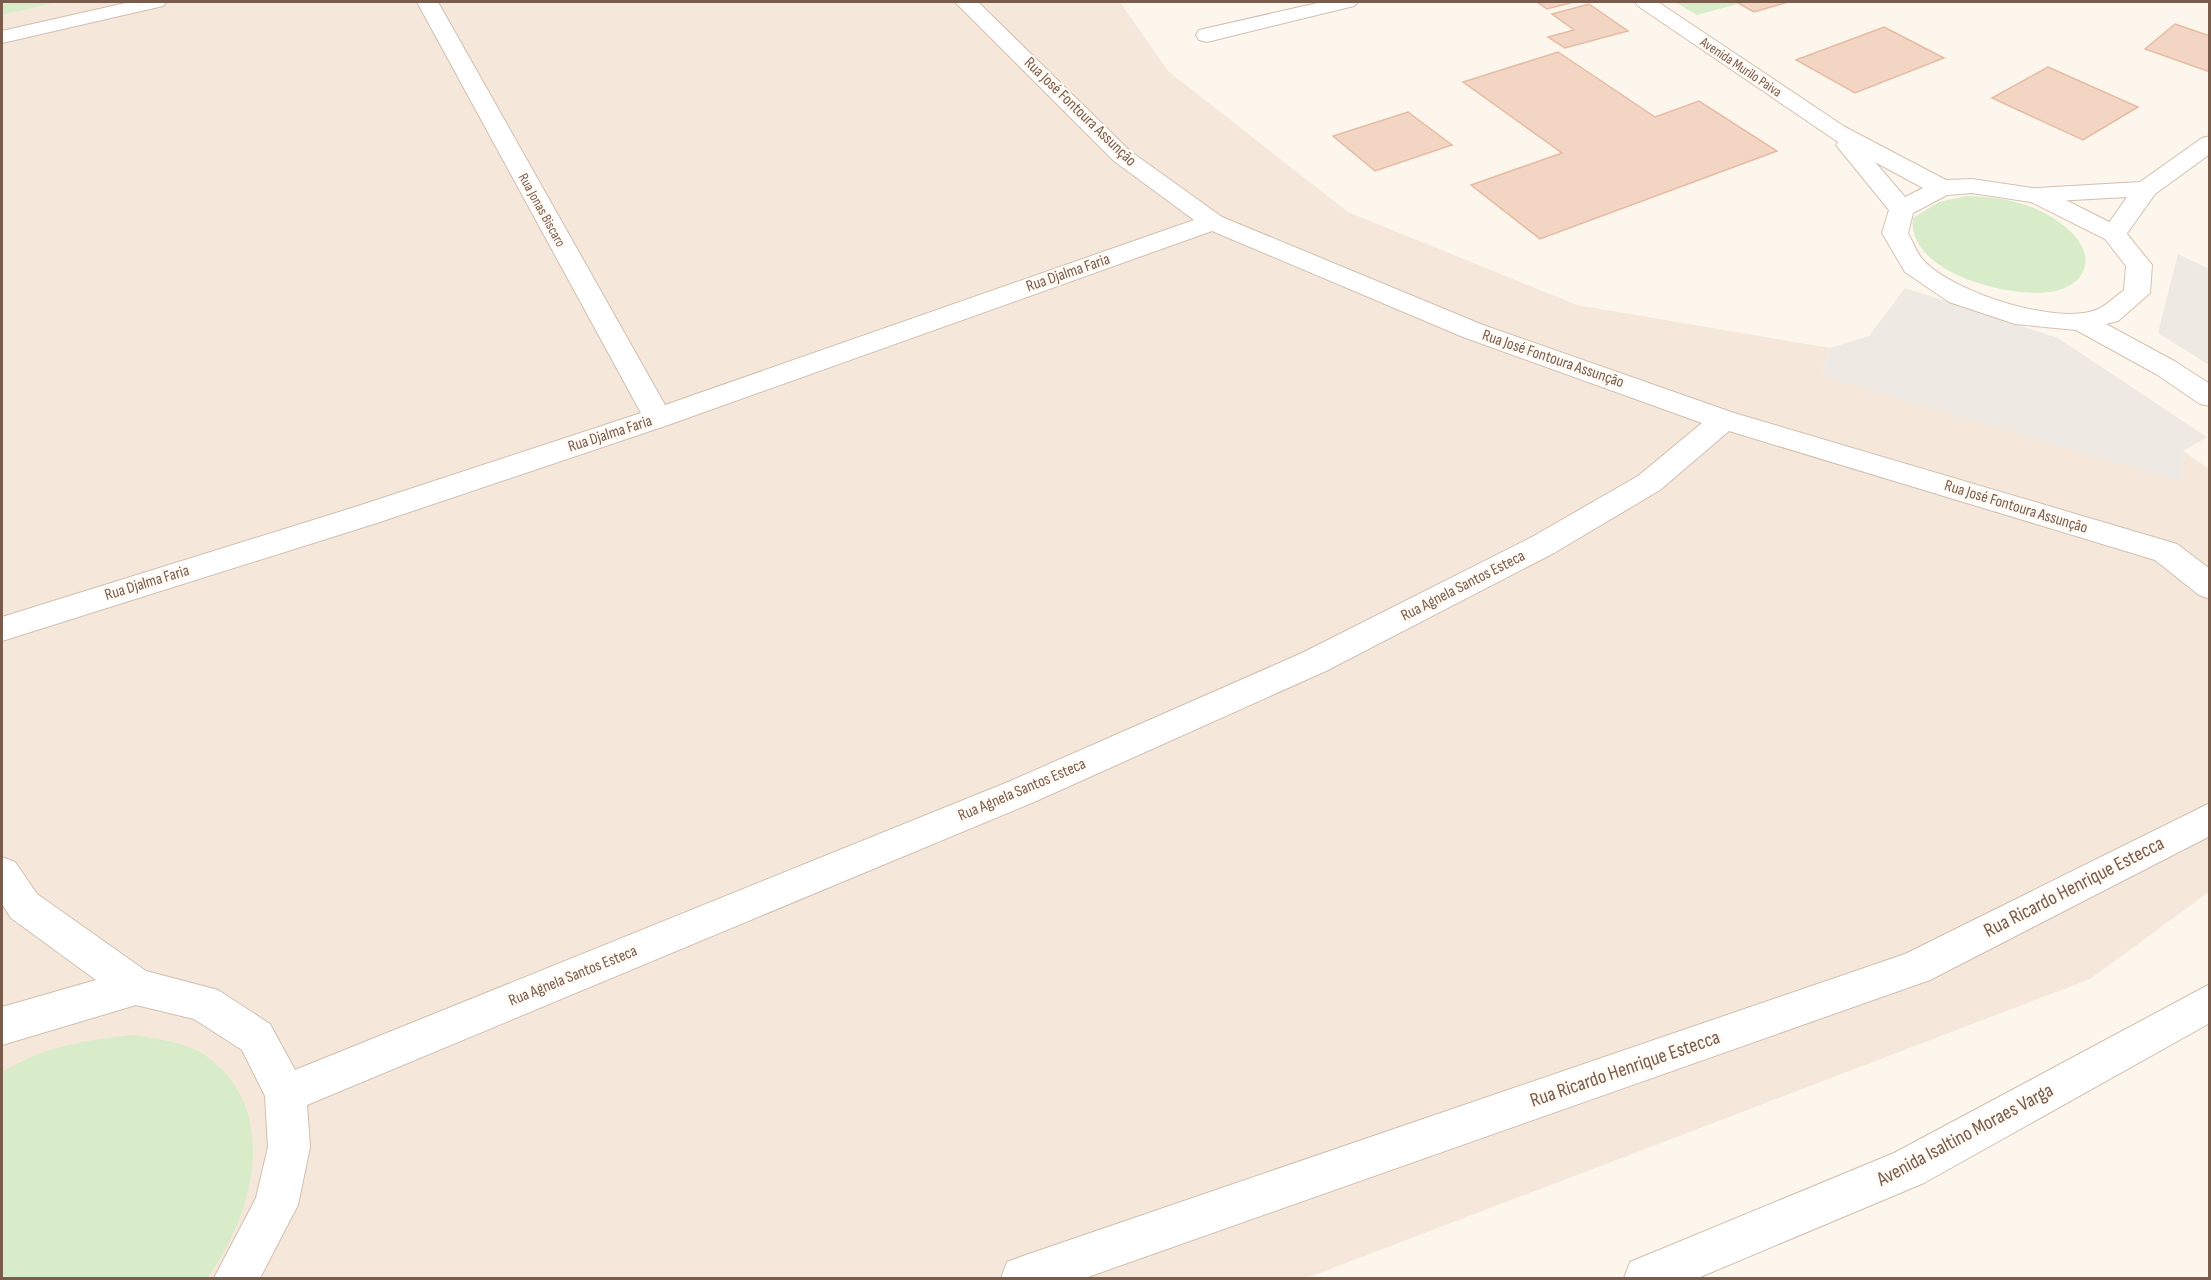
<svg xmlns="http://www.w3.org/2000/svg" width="2211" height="1280" viewBox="0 0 2211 1280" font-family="'Sofia Sans Condensed',sans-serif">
	<rect width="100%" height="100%" fill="#fdf6ec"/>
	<!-- residential -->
	<path fill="#f5e8da" d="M2,2h1118l48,69 180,141 229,93 253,43 -9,27 361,106 1,-30 26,18v423l-119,87 -783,299h-1305z"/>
	<!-- industrial -->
	<path fill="#efe9e4" d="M2178,254l31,15v96l-51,-32z
		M1905,288l153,50 149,99 -24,14 -1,31 -361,-106 9,-28 39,-12z"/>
	<!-- green -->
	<path fill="#d8ecc9" d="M2,2h55l-55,13z
		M1675,2h70l-48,13z
		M1966,196c40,1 75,8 105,36 27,26 14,55 -21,60 -42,6 -144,-20 -137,-74l26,-16z
		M135,1035c23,4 50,7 70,20 77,54 49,160 2,223h-205v-206c40,-25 87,-33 133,-37z"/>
	<!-- building -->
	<path fill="#f3d5c3" stroke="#e6bba3" stroke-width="1.5" d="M1537,2h37l-27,7z
		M1736,2h52l-34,10z
		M1589,4l39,27 -63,17 -17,-11 26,-7 -22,-16z
		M2175,24l35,12v36l-65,-23z
		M1884,27l60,31 -89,35 -59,-33z
		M1558,52l97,65 44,-16 78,50 -237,88 -69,-54 91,-32 -99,-71z
		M2048,67l90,40 -55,33 -91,-42z
		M1408,112l44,33 -77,26 -42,-35z"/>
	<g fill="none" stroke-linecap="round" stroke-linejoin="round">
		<!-- street casing -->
		<g stroke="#d1beb0" stroke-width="2">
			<path id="street" d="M130,2h37l-4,4 -161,37v-12z
				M417,2h21l227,403 529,-185 -80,-59 -159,-159h23l152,149 92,66 261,108 251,88 443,131 33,25v30l-11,-4 -44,-35 -426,-129 -69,59 -106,63 -228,118 -292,131 -727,303 3,42 -12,58 -38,73h-46l42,-80 12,-51 -3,-51 -23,-46 -48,-31 -58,-14 -134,40v-38l94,-27 -85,-62 -9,-14v-47l13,5 22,32 109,77 72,19 52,34 25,46 713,-288 294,-129 230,-116 106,-61 64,-53 -239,-86 -251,-106 -544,194 -291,98 -375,118v-24l353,-110 286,-94z
				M1322,2h36l-4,4 -147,36 -8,-2 -3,-5 3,-5z
				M2210,136v18l-55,40 -32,45 -9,3 -9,-3 -4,-5 26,-37 -90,5 -9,-2 -3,-5 3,-5 9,-2 103,-6 62,-44z
				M2210,803v33l-280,144 -845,298h-84l6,-16 16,-6 882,-302z
				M2210,984v39l-286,160 -226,95h-74l6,-16 264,-109z"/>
		</g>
		<!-- secondary casing -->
		<g stroke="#d6c0b0" stroke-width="2">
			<path id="secondary" d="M1635,2h23l187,125 101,53 26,-1 74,11 77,39 29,36 -2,28 -32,28 -12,3 70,38 34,22v22l-10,-2 -44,-30 -80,-44 -61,-6 -66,-22 -44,-30 -23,-39 7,-23 -49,-60 -4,-5 2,-3 -200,-136zM1875,162l48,26 -18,9zM1972,193l59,9 74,37 21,27 -2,24c-8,6 -17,15 -26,19 -39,18 -145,-17 -174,-48 -7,-7 -11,-19 -16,-28l5,-20 34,-18z"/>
		</g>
		<!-- street -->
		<use href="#street" fill="#fff" fill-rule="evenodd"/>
		<!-- secondary -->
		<use href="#secondary" fill="#fff" fill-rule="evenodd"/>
	</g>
	<g text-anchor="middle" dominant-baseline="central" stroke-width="4.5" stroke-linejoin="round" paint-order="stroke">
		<!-- far-street labels -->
		<g font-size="14" fill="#7a5c4d" stroke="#fffaf3">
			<text transform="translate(1741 67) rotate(34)">Avenida Murilo Paiva</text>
			<text transform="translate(542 210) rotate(61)">Rua Jonas Biscaro</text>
		</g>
		<!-- street labels -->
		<g font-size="16" fill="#7a5c4d" stroke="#fffaf3">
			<text transform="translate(1080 112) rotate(44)">Rua José Fontoura Assunção</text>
			<text transform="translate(1068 273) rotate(-19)">Rua Djalma Faria</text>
			<text transform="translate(1553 359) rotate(19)">Rua José Fontoura Assunção</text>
			<text transform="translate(610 434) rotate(-18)">Rua Djalma Faria</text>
			<text transform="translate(2016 507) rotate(17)">Rua José Fontoura Assunção</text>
			<text transform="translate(147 583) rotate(-17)">Rua Djalma Faria</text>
			<text transform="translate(1463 586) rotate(-27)">Rua Agnela Santos Esteca</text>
			<text transform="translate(1022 790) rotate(-23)">Rua Agnela Santos Esteca</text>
			<text transform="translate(573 976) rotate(-22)">Rua Agnela Santos Esteca</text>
		</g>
		<!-- near-street labels -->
		<g font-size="20" fill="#7a5c4d" stroke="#fffaf3">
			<text transform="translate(2074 887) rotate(-27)">Rua Ricardo Henrique Estecca</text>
			<text transform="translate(1625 1069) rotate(-19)">Rua Ricardo Henrique Estecca</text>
			<text transform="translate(1965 1135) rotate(-28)">Avenida Isaltino Moraes Varga</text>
		</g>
	</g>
	<!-- border -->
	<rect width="2211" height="1280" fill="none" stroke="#7a5c4d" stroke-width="6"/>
</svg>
